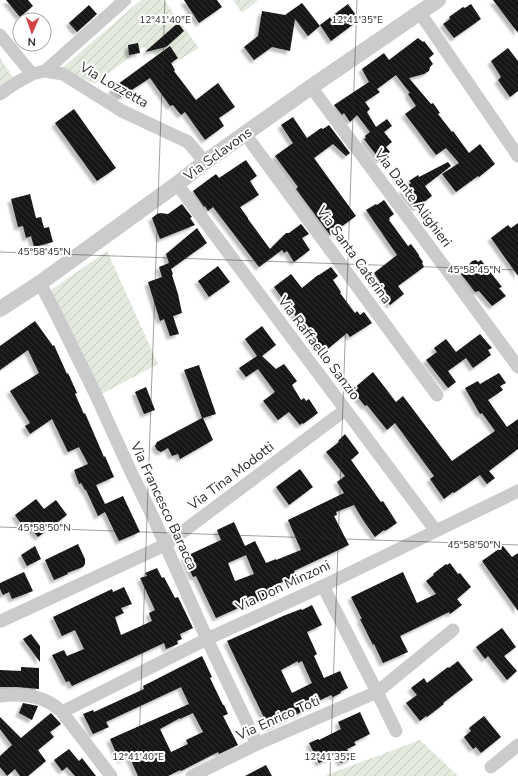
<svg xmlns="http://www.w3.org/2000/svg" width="518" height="776" viewBox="0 0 518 776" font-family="'Nunito Sans',sans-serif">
	<defs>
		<pattern id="garden-furrows" width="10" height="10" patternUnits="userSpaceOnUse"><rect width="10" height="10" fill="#e3eadd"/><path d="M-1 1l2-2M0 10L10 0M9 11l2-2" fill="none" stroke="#c3c9be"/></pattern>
		<pattern id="building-back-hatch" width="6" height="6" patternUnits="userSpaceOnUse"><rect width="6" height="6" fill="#151515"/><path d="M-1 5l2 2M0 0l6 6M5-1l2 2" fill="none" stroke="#2f2f2f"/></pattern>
		<filter id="shadow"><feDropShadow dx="-3.5" dy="3.5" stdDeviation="1" flood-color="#0004"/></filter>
	</defs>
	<rect width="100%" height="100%" fill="#fff"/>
	<!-- garden -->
	<path fill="url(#garden-furrows)" d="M141,0h23l35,48 -28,17 -28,-18 -48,37 -33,-16z
		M233,0h25l-16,13z
		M0,58l14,21 -14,9z
		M107,251l51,113 -58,31 -52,-103z
		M420,740l38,36h-131l-1,-1z"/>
	<!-- building -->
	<path fill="url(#building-back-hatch)" fill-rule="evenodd" filter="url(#shadow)" d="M6,0h22l5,6 -13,11z
		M184,0h33l5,7 -23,16z
		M493,0h25v33z
		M302,3l18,23 -12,10 -13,-17 -5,32 -18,-4 -18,13 -10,-13 14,-11 4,-25 23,4z
		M348,4l11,15 -4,3v1l-24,18 -11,-16z
		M471,4l10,15 -27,19 -11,-14 7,-5 -1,-2 14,-10 2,1z
		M89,5l8,9 -20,18 -8,-9z
		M178,23l6,8 -18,16 -21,5z
		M418,38l5,4 1,-1 10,13 -5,4 4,6 -3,3 -1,4 -5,3 -15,4 22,26 2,-1 7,10 -2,1 14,18 1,-1 16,22 11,-9 15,20 -16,13 -1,-1 -22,16 -14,-18 17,-11 -13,-15 -10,7 -31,-41 11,-8 -8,-12 2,-1 -14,-18 -19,14 3,3 -15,10 5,7 -3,3 9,15 11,-8 5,7 -8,6 8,10 -6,5 4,5 -10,8 -16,-21 2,-1 -1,-2 5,-4 -13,-17 -7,7 -6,-9 -2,2 -8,-10 35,-23 -7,-13 22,-16 5,7z
		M138,43l2,10 -11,2 -1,-10z
		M170,46l8,12 -7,5 4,7 -1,1 22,29 22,-17 17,24 -16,11 5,8 -19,14 -20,-28 -4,3 -8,-10 -3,1 -20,-28 -29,19 -10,-7 3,-2v-1z
		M508,48l10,13v30l-8,6 -12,-17 3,-3 -10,-16z
		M74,109l42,59 -19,13 -42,-58z
		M293,117l14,21 14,-10 2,1 6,-4 21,28 -4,3 -13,-12 -19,14 42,58 -26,19 -34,-46 2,-2 -23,-31 18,-13 -12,-18z
		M246,160l11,16 -7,5 9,14 -19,12 8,11v1l22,30 16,-16h3l12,-9 8,10 -7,4 8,12 -16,12 -7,-11 -3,2 -2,-3 -23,17 -46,-60 -5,4 -3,-5 -1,1 -11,-16 23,-17 3,4z
		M448,162l3,4 -26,20 7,10 -16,12 -14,-18 9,-7 -2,-2 9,-6 1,2z
		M30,194l6,24 5,-1 3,11 5,-1 4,15 -19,5 -3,-11 -5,2 -3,-12 -5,1 -7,-28z
		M384,200l10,14 -5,4 1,1 -1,1 19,26 3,-2 8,11v1l4,6 -1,1 2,4 -26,19 6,8 -14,11 -15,-20 5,-3 -6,-9 23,-18 -31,-45 10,-6 1,1z
		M182,204l10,13 -2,1 5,7 -35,14 -8,-21 5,-4 3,-1 8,1z
		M518,223v53l-27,-38 17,-13 3,3z
		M197,228l10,15 -36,26 2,5 -1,1 6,19 4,19 -9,3 6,18 -9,2 -6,-17 -4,2 -12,-39 14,-5 -3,-10 10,-4 -3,-9z
		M476,260l2,2 3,-2 21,27 -3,1 7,8 -14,10 -13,-15 -4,1 -14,-18 11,-13z
		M218,266l12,16 -21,15 -11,-16z
		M331,267l7,9 -5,4 8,12 -1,1 15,20 2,-2 3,4 4,-3 8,11 -22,14 -3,-4 -24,20 -49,-66 17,-13 11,14 16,-13h1z
		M35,321l18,25 1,-1 13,29 1,-1 9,20 -2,1 9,20 1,-1 19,44 1,-1 9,21 -18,8 9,19 18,-8 17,36 -21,9 -14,-29 -7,4 -12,-26h-1l-4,-7 -2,1 -5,-14 14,-6 -9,-17 -11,5 -16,-33 -22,15 -5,-8 5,-3 -20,-32 29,-18 -11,-23 -28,20v-24z
		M262,326l14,19 -14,11 14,13 8,-5 13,17 -5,4 9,15 3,-2 2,3 3,-2 9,14 -15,11 -1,-1 -2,2 -11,-13 -11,8 -15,-19 12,-9 -17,-23 -12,8 -7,-9 18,-12 -12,-17z
		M480,334l12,14 -4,2 3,5 -18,13 -7,-10 -18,13 8,11 -8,6 -22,-28 11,-8 -3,-4 12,-9 10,13z
		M199,365l17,49 -13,4 10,22 -33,19 -2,-5 -6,2 -4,-8 -7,4 -4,-2 -2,-4 2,-4 45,-24 -18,-48z
		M373,372l23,30 7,-6 49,65 43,-30 -13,-18 -2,1 -15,-26 13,-7 2,3 19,-11 7,10 -6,3 3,4 -15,10 19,27 11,-8v30l-29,22 6,7 -8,6 -7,-9 -26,18 -1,-1 -9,7 -14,-20 4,-3 -39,-53 -8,7 -20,-25 -2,1 -13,-16z
		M146,387l9,23 -11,4 -9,-22z
		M345,434l14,19 -8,7 30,42 2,-1 14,22 -12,8 -1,-1 -9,7 -12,-17 -9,-15 -18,7 1,3 -3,1 15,29 -55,26 2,5 -25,11 3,6 -28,14 -1,-2 -29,13 -20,-42 -3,1 -9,-20 37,-17 -4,-10 17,-8 11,24 10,-5 11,22 10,-4v1l25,-10 -13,-30 56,-27 -7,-11 8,-6 -19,-24 13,-10 -1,-1zM246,555l8,19 -19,7 -7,-18z
		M300,469l13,18 -24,18 -13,-18z
		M36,499l8,10 12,-9 11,15 -29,22 -13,-15 -3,3 -7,-10z
		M78,544l7,15v5l-2,3 -16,6 1,1 -14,6 -9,-20z
		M35,546l6,13 -14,7 -6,-11z
		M503,546l9,11 6,-4v58l-36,-50z
		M450,563l8,11 2,-1 11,14 -14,12 5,6 -12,9 -1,-2 -49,24 8,16 -25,11 -9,-19 -1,1 -13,-26h2l-11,-22 52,-25 14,31 19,-9 -10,-13 8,-6 -1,-1 13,-10 1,1z
		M157,568l5,10 2,-1 11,21 3,-1 15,31 -13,6 2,5 -5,2 1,3 -12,5 -2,-6 -92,43 -3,-5 -3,1 -14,-27 12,-5 3,6 17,-7 -9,-19 -13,6 -9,-19 59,-28 1,3 11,-5 8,17 -11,4 3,5 -9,4 6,18 31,-14 -3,-8 6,-3 -15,-32 7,-2 -2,-3z
		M24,572l9,19 -21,8 -3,-7 -6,3 -3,-6v-6z
		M312,605l10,20 -15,7 10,22 -3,2 10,22 16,-7 8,17 -8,4 1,1 -8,4 -2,-2 -21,10 1,2 -42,21 -42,-87 56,-25 18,-7 1,1zM298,661v2l4,-2 10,22 -20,10 -11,-23z
		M502,628l14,19 -12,9 13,15 -10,9 -19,-24 -3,3 -9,-12z
		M31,634l9,12v16l-17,-23z
		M202,656l10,21 -2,1 13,27h1l4,9 -5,2 15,29 -19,9 -1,-2 -37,19 -1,-1 -12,6h-30l-9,-20 -8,4 -3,-6 -1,1 -7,-16 79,-35 -8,-17 -75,35 3,5 -16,7 -10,-20 10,-4 1,2 50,-23 -1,-3zM193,713l10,19 -17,8 2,4 -17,8 -11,-23 20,-11v1z
		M458,661l15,19 -30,23 1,1 -17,13 -1,-1 -6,5 -14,-18 11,-8 -6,-7 13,-10 3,5 21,-16 1,1z
		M21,667l18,1v21l-22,-2h-17v-17l21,1z
		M23,703l15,3 -6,14 -13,-7z
		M360,712l10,22 -16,8 2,3 -9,4 5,9 -11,5 -4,-8 -18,8 -10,-20 9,-4 1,1 22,-11 -3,-7z
		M51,713l10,11 -11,8 4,5 -16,13 8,11 -18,15h-8l-5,-7 -8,7 -7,-9v-11l12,-11 -12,-16v-12l21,21z
		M484,716l17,21 -20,16 -5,-6 -3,2 -9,-12 7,-6 -2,-3z
		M69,749l10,12 3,-3 14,18h-21l-8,-9 -5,4 -8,-11z
		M266,765l6,11h-27z"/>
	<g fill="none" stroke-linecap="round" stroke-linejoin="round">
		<!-- minor -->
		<path stroke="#cbcbcb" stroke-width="13" d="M420,13l98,143
			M0,35l32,39
			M45,71l80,-71
			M311,87l147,198 60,82
			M0,94l16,-11 16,-9 13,-3 18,3 59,37 66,31 17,20
			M245,134l192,261
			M177,184l259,347
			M40,283l14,27 41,83 35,77 23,47 54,122 50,105
			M323,586l54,106 19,39
			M1,621l164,-76 180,-135
			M0,696c22,-3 45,-1 62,16l49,64
			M62,712l145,-73 116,-53 195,-95
			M491,767l27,-22
			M192,776l65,-32 120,-52 76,-62"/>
		<!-- tertiary -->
		<path stroke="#cbcbcb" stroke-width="16" d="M0,309l40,-26 137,-99 28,-22 106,-75 127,-87"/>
	</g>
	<!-- ticks -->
	<path fill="none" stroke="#2e2e2e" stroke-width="1" stroke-opacity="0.45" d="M0,252l518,18M0,527l518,18M138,776l27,-776M330,776l27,-776"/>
	<g text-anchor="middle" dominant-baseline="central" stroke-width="4" stroke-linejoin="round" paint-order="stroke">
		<!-- street labels -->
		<g font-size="14" fill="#2e2e2e" stroke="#fff">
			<text transform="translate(114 85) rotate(30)">Via Lozzetta</text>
			<text transform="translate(218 154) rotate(-36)">Via Sclavons</text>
			<text transform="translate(413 198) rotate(53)">Via Dante Alighieri</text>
			<text transform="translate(354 255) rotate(54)">Via Santa Caterina</text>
			<text transform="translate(319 348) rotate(53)">Via Raffaello Sanzio</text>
			<text transform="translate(231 476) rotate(-37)">Via Tina Modotti</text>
			<text transform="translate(164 506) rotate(65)">Via Francesco Baracca</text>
			<text transform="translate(283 586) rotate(-25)">Via Don Minzoni</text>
			<text transform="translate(278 718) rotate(-24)">Via Enrico Toti</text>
		</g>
	</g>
	<g font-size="10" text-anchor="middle" fill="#2e2e2e" stroke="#fff" stroke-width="4" stroke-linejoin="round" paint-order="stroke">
		<text x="165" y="23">12°41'40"E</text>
		<text x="357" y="23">12°41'35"E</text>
		<text x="44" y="255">45°58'45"N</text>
		<text x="474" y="273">45°58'45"N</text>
		<text x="44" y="531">45°58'50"N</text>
		<text x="474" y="548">45°58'50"N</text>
		<text x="138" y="760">12°41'40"E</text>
		<text x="330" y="760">12°41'35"E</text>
	</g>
	<!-- north arrow -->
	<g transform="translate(32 32) rotate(182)"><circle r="19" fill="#ffffff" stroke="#ababab"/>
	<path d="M0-3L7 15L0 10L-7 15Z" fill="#d14447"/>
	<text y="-6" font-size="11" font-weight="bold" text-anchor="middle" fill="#2e2e2e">N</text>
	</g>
</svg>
